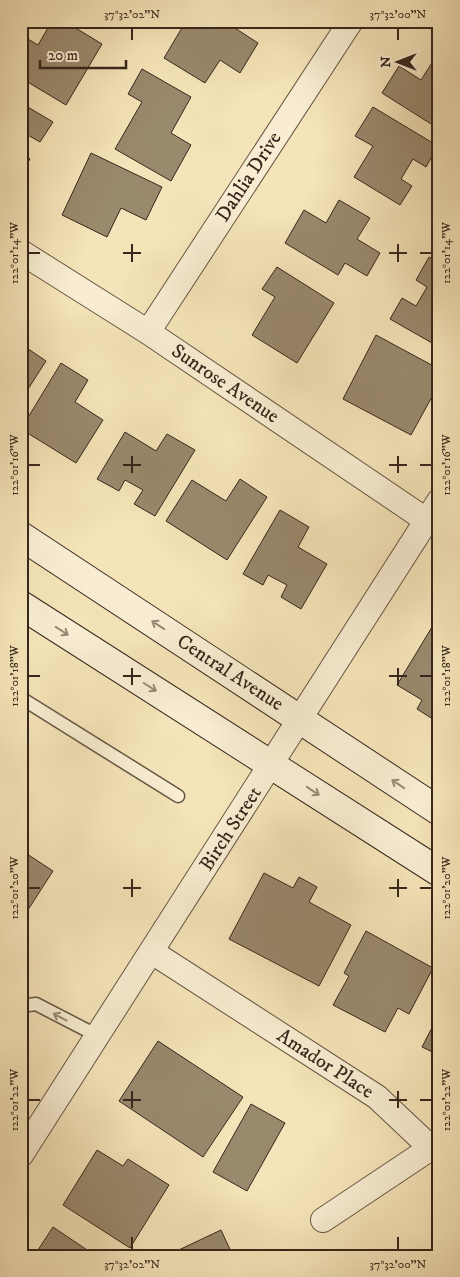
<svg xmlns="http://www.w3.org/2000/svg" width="460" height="1277" viewBox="0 0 460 1277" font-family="'IM FELL DW Pica',serif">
	<rect width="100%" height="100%" fill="#f5e4b9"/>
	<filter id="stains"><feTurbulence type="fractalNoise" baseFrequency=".004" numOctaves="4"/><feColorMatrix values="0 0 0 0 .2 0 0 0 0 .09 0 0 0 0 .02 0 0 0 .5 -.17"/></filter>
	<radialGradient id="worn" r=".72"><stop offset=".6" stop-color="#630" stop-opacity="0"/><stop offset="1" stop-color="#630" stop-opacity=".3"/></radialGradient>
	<!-- building -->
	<path fill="#99896d" stroke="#36261b" d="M52,21h12l38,23 -36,61 -45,-27v-43l17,10z
		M186,21h38l34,22 -18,30 -20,-13 -15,23 -41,-25z
		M439,52v77l-57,-36 17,-27 22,14z
		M142,69l49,28 -20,36 20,12 -20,36 -56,-32 27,-47 -14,-8z
		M21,103l32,19 -13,20 -14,-8 -5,8z
		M373,107l65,39 -12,21 -13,-8 -12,20 11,7 -12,19 -46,-28 19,-31 -18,-10z
		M91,153l71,34 -16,33 -25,-12 -14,29 -45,-22z
		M21,154l9,5 -9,14z
		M339,200l31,18 -13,21 23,14 -13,23 -22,-13 -7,12 -53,-32 19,-33 22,13z
		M429,257l10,5v85l-49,-28 12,-21 14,8 11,-19 -11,-7z
		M277,267l57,36 -37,60 -45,-28 23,-38 -13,-8z
		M376,335l63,34v15l-28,51 -68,-36z
		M21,344l25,17 -25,39z
		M61,363l27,17 -13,22 28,18 -27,43 -55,-34z
		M125,432l31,19 11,-17 28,16 -40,66 -21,-12 9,-14 -18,-10 -6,11 -22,-12z
		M240,479l27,18 -40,63 -61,-39 26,-41 34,21z
		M280,510l29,17 -11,20 29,17 -26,45 -20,-12 6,-12 -19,-10 -5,10 -20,-11z
		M432,627l7,4v92l-22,-14 5,-9 -25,-15z
		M21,850l32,21 -29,45 -3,-2z
		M264,873l29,15 6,-11 18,10 -8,15 42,23 -32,61 -90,-47z
		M366,931l67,37 -24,46 -11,-6 -13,24 -52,-27 16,-29 -5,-3z
		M439,1005v50l-17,-8 16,-31 -4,-2z
		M158,1041l85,56 -40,60 -84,-56z
		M251,1104l34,19 -38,68 -34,-19z
		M97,1150l26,16 5,-7 41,26 -39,63 -67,-43z
		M53,1227l43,29h-62z
		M221,1230l12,26h-67z"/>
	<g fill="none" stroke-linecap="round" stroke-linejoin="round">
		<!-- lane casing -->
		<g stroke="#665642" stroke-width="15">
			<path id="lane" d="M21,698l157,98
				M21,1006l15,-2 62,32"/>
		</g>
		<!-- street casing -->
		<g stroke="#665642" stroke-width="26">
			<path id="street" d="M21,252l127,80 278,188
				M148,332l203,-311
				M152,952l225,145 54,51 -108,72
				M21,1155l418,-654"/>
		</g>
		<!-- secondary casing -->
		<g stroke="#36261b" stroke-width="30">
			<path id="secondary" d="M21,536l418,275
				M21,605l418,267"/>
		</g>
		<!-- lane -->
		<use href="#lane" stroke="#f8edd2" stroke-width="12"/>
		<!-- street -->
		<use href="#street" stroke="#f8edd2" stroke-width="24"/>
		<!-- secondary -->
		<use href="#secondary" stroke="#f8edd2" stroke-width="28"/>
	</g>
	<!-- one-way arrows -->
	<defs><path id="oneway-shaft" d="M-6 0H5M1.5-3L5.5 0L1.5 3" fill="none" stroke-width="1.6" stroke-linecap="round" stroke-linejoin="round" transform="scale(1.25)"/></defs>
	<g stroke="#978a76">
		<use href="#oneway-shaft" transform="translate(158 625) rotate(-147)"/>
		<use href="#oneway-shaft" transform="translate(62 631) rotate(33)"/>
		<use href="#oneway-shaft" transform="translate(150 687) rotate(32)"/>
		<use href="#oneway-shaft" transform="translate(398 784) rotate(-146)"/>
		<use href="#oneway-shaft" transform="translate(313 791) rotate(33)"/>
		<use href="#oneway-shaft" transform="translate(60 1017) rotate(-152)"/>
	</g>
	<!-- ticks -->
	<path fill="none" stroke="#36261b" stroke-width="2" d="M132,28v12M398,28v12M132,244v18M398,244v18M28,253h12M123,253h18M389,253h18M420,253h12M132,456v17M398,456v17M28,465h12M123,465h18M389,465h18M420,465h12M132,668v17M398,668v17M28,676h12M123,676h18M389,676h18M420,676h12M132,879v18M398,879v18M28,888h12M123,888h18M389,888h18M420,888h12M132,1091v17M398,1091v17M28,1100h12M123,1100h18M389,1100h18M420,1100h12M132,1237v13M398,1237v13"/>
	<g text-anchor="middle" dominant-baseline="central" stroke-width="4" stroke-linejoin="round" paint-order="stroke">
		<!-- street labels -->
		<g font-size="20" fill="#36261b" stroke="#f8edd2">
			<text transform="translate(249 177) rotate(-57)">Dahlia Drive</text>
			<text transform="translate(225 384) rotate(34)">Sunrose Avenue</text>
			<text transform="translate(230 673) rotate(33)">Central Avenue</text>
			<text transform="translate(231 829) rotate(-57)">Birch Street</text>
			<text transform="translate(325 1064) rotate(33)">Amador Place</text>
		</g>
	</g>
	<!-- margin -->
	<rect width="460" height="1277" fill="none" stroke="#f5e4b9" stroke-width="55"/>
	<!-- north arrow -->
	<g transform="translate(398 62) rotate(270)" stroke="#f8edd2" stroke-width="4" paint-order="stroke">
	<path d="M0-4L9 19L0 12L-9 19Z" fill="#36261b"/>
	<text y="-8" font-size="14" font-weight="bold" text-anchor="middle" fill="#36261b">N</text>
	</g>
	<!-- scale -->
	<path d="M40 60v8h86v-8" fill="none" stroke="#36261b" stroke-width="2.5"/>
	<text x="48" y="60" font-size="15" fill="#36261b" stroke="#f8edd2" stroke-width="4" paint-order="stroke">20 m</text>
	<rect x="28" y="28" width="404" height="1222" fill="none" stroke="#36261b" stroke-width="2"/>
	<g font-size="12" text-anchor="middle" fill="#36261b">
		<text x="132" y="18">37°32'02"N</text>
		<text x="398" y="18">37°32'00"N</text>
		<text transform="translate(446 253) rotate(-90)" y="4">122°01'14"W</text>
		<text transform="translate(14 253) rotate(-90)" y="4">122°01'14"W</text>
		<text transform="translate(446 465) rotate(-90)" y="4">122°01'16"W</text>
		<text transform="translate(14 465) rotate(-90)" y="4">122°01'16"W</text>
		<text transform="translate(446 676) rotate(-90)" y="4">122°01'18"W</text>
		<text transform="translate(14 676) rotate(-90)" y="4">122°01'18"W</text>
		<text transform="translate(446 888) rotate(-90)" y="4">122°01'20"W</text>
		<text transform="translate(14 888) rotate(-90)" y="4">122°01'20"W</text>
		<text transform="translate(14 1100) rotate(-90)" y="4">122°01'22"W</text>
		<text transform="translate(446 1100) rotate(-90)" y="4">122°01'22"W</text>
		<text x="132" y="1268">37°32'02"N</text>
		<text x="398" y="1268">37°32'00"N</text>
	</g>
	<rect width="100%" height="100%" filter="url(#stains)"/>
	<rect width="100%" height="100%" fill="url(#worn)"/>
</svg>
